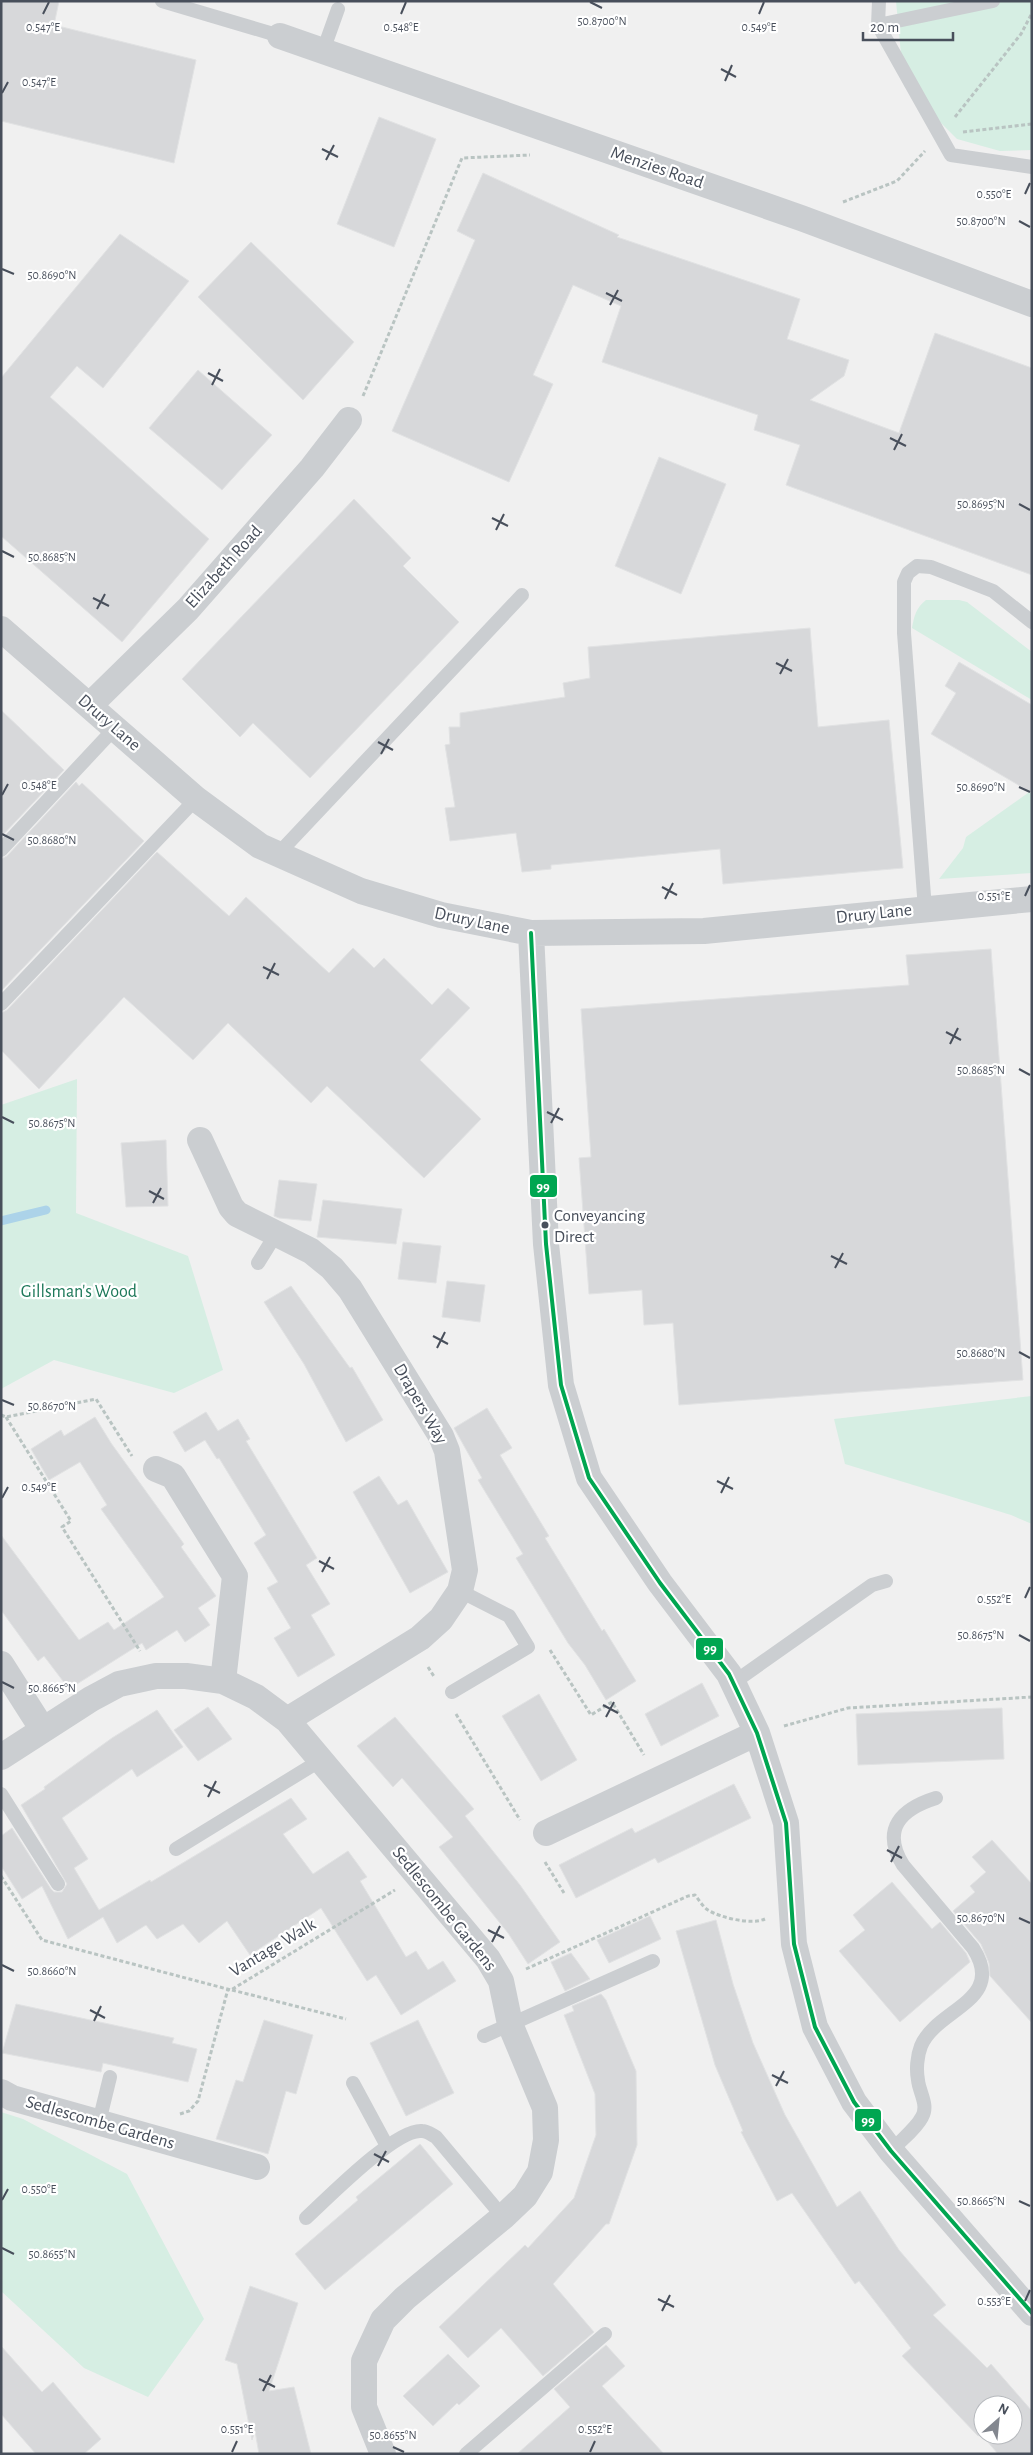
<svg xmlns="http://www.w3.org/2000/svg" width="1033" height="2455" viewBox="0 0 1033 2455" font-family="'Alegreya Sans',sans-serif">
	<rect width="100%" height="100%" fill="#f0f0f0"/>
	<!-- green -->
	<path fill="#d6eee3" d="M896,1h136v149l-32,1 -43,-12 -53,-53z
		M926,600h33l8,2 65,50v48l-120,-72c2,-12 4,-20 14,-28z
		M1032,790v83l-93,6 24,-31 3,-11z
		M77,1079l-1,134 112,43 35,114 -49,23 -120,-33 -53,29v-284z
		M1032,1396v128l-21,-9 -166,-51 -11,-45z
		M1,2112l22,7 104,55 77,145 -56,78 -64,-29 -83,-77z"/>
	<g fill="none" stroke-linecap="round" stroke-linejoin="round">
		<!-- stream -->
		<path stroke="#acd3e9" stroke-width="9" d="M1,1221l45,-11"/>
	</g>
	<!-- building -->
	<path fill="#d7d8da" stroke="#e1e2e3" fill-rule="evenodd" d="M1,1h58l-5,24 142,35 -22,103 -173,-42z
		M379,117l57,22 -42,108 -57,-23z
		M483,173l136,62 -2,2 183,62 -13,40 62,21 -5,16 -34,24 89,33 36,-100 97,35v207l-246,-90 14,-40 -46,-15 4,-15 -156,-53 19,-56 -48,-21 -40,90 20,9 -44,98 -117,-51 83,-191 -18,-9z
		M120,234l69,47 -86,107 -26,-22 -27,31 159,142 -87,103 -121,-106v-158z
		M251,242l103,100 -51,58 -105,-103z
		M198,370l74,65 -50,55 -73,-62z
		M659,457l67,27 -45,110 -66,-28z
		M354,499l57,59 -8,8 56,56 -149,156 -57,-55 -13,14 -58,-58z
		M810,628l8,99 71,-7 14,148 -180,16 -3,-35 -169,16v4l-29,3 -6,-39 -66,8 -5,-33 10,-1 -10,-62 5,-1 -1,-17h11v-14l105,-16 -2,-14 27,-5 -2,-31z
		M959,662l73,43v88l-101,-59 25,-41 -11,-7z
		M1,710l63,60 -63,67z
		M76,782l3,4 3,-3 62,58 -143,150v-132l6,-3z
		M157,852l72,64 17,-19 83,76 24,-25 21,20 10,-10 48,47 16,-17 22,20 -50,52 61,59 -57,59 -97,-92 -16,17 -83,-80 -35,37 -69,-63 -85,92 -38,-39v-37l6,-3z
		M991,949l32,431 -344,25 -6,-82 -29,2 -2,-35 -53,4 -10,-136 12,-1 -10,-148 328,-24 -3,-30z
		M166,1140l2,66 -42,1 -5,-64z
		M279,1180l38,4 -6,37 -32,-3 -5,-2z
		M323,1200l79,9 -6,35 -79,-7z
		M403,1242l38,4 -5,37 -38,-4z
		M447,1281l38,4 -5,37 -38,-5z
		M291,1286l59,82 2,-1 31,53 -37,22 -42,-78 -40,-62z
		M487,1408l25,40 -12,7 49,81 -4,2 57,93 2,-2 32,52 -30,19 -21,-35 -17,-22 -52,-85 7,-4 -45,-74 4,-2 -28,-50z
		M206,1412l12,19 20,-12 12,20 -4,2 71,117 -11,7 24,39 -19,11 24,40 -37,22 -24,-39 17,-10 -24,-40 11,-6 -24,-39 12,-8 -47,-77 -2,1 -12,-19 -20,12 -12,-20z
		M95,1417l16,26 73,101 -3,3 35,49 -18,12 12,17 -25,17 -8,-12 -31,20 -4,-7 -73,46 -25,-33 -6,5 -37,-51v-75l78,105 29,-18 6,8 50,-33 -63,-88 6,-4 -27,-43 -31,18 -18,-31 30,-19 3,6z
		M379,1476l19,29 9,-5 41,72 -38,21 -57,-101z
		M702,1683l17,33 -58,30 -16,-32z
		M539,1694l38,66 -36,21 -39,-65z
		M208,1707l24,32 -34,22 -24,-31z
		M1002,1708l2,51 -146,6 -2,-51z
		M157,1710l26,37 -46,30 -5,-8 -70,49 26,41 -14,9 25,42 51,-30 1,2 140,-84 16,21 -24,15 30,40 35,-23 19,26 -7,4 46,76 10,-6 12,19 15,-9 13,20 -55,34 -25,-40 -9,6 -46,-73 -71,47 -23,-34 -28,22 -16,-19 -26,15 -11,-14 -29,18 -14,-26 -35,22 -26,-53 -20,13 -21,-33v-30l11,-8 39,61 3,3h8l5,-8 -46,-79 24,-16 -1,-2 68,-49z
		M395,1717l79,92 -9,7 55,69 40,57 -32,22 -20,-31 -69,-86 14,-10 -51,-59 -9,9 -36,-41z
		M734,1784l17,34 -93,45 -3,-5 -79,40 -17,-33 73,-37 3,5z
		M992,1840l40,44v139l-42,-47 -1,-13 -8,-19 -28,-33 22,-19 -5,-6 16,-14 -14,-15z
		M892,1882l40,47 8,-7 26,31 4,9 -70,60 -61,-71 26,-21 -12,-15z
		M650,1916l11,23 -52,24 -12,-23z
		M716,1920l17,64 20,59 32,72 52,92 23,-16 39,59 47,55 -13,10 54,53 4,-4 41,47v43h-34l-17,-20 -3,2 -76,-80 9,-8 -52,-67 -4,3 -63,-91 -15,8 -36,-69 2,-1 -28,-66 -39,-134zM983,2405h30v30h-30z
		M571,1953l19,26 -25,12 -14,-29z
		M601,1994l5,6 30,71 1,74 -28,79h-3l-53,60 41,48 -51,44 -42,-48 -33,30 -29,-31 86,-82 3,3 46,-50 22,-63 -1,-41 -31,-79 10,-4 -2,-5z
		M16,2004l158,34 -2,5 25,6 -9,33 -85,-19 -2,9 -99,-19z
		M264,2020l49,15 -17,59 -10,-3 -18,63 -52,-15 20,-59 7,2z
		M418,2020l36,73 -48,23 -36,-73z
		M420,2144l33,40 -128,106 -30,-36 63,-54 -2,-3z
		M250,2286l48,17 -29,88 25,-4 17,67h-52l-4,-23 -3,9 -15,-76 -12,-4z
		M606,2345l19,21 -23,20 62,68h-147l53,-47 -16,-18z
		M1,2346l41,46 11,-10 48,57 -17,15h-48l-35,-40z
		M448,2354l32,32 -21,19 -2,-2 -24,23 -30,-30z"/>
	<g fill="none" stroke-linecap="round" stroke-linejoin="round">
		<!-- path -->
		<path stroke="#b9c4c2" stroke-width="3" stroke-dasharray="4 2.5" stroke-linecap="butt" d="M955,117l66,-83 11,-21
			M963,132l69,-8
			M843,202l54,-21 28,-30
			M363,396l99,-238 68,-3
			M1,1415l5,2 90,-18 36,57
			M6,1417l65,104 -9,6 78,124
			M550,1650l41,65 21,-13 32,53
			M428,1667l7,11
			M456,1714l64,106
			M784,1726l64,-18 184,-11
			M545,1862l19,31
			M1,1876l41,64 189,50 164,-100
			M526,1969l162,-73 7,-1c4,5 8,12 13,15 13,8 43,15 57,9
			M232,1990l114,29
			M180,2114l9,-3 9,-10 30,-112"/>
		<!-- lane -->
		<path stroke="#cbced1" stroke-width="14" d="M162,1l118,35
			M879,1l-1,24 115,-24
			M878,25l73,130 81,12
			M323,51l15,-42
			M1,850l114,-122
			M278,854l244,-259
			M925,909l-21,-276v-51l4,-9 9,-7 14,1 62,24 39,31
			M1,1004l195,-205
			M258,1263l18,-29
			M733,1683l139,-98 14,-4
			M452,1692l76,-45 -19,-31 -49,-25
			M1,1794l57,90
			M176,1849l145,-89
			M484,2036l169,-75
			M353,2083l34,63
			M99,2122l11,-45
			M891,2151c10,-11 25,-22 31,-34 7,-12 -3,-25 -4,-37 -2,-10 -1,-24 3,-34 16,-38 86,-45 52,-98l-70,-83c-22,-36 -2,-56 33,-67
			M306,2218c21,-19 90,-90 116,-87 5,0 10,4 14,6l67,80
			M466,2454l139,-120"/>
		<!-- street -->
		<path stroke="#cbced1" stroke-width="26" d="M280,36l521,182 231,86
			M1,629l195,170 64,47 101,45 80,24 90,18 173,-2 328,-32
			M90,705l98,-96 124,-141 37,-48
			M531,933l15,311 15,141 28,93 71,105 69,91 28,59 29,90 8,121 21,83 39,75 37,49 141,162
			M200,1140l31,67 6,7 74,37 21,17 18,21 91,147 6,15 18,119 -5,21 -19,28 -21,19 -133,82
			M156,1469l17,7 62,100 -12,105
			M1,1664l42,66
			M1,1757l90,-58 28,-15 37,-8h30l37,5 33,16 31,23 201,239 13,22 9,43 35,84 1,32 -6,32 -15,24 -22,21 -98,81 -22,22 -19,41v46l19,47
			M546,1833l211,-100
			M1,2092l11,6 245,69"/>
		<!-- bus-1 casing -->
		<g stroke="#fff" stroke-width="8">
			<path id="bus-1" d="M531,933l15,311 15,141 28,93 71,105 69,91 28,59 29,90 8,121 21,83 39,75 37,49 141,162"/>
		</g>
		<!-- bus-1 -->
		<use href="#bus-1" stroke="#00a651" stroke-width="4"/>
	</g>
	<!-- ticks -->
	<path fill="none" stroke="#484f5b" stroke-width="2" d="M590,2l12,6M43,14l6,-12M401,14l5,-12M759,14l5,-12M721,69l15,8M725,81l7,-16M2,93l6,-11M322,149l16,8M326,160l8,-15M1025,194l5,-11M1019,221l11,6M2,269l12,5M606,293l16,8M610,305l8,-15M208,373l15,8M212,385l8,-16M890,438l16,8M894,450l8,-16M1019,504l11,6M492,518l16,8M496,530l8,-16M2,551l12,6M93,598l16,8M97,609l8,-15M776,663l16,8M780,674l8,-15M378,742l15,8M381,754l8,-15M1019,787l11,5M2,795l6,-11M2,834l12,6M662,887l15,8M1025,896l5,-11M665,899l8,-16M263,967l16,8M267,979l8,-16M946,1032l15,8M950,1044l8,-16M1019,1069l11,6M547,1112l16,8M2,1117l12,6M551,1123l8,-15M149,1191l15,8M153,1203l8,-15M831,1256l16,8M835,1268l8,-15M433,1336l15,8M437,1348l8,-16M1019,1352l11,6M2,1400l12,5M717,1481l16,8M721,1493l8,-16M2,1498l6,-11M319,1561l15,8M322,1572l8,-15M1025,1598l5,-11M1019,1635l11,6M2,1682l12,6M603,1705l15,8M606,1717l8,-15M204,1785l16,8M208,1797l8,-16M887,1850l15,8M891,1862l8,-16M1019,1918l11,5M488,1930l16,8M492,1942l8,-16M2,1965l12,6M90,2010l15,8M94,2021l7,-15M772,2075l16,8M776,2086l8,-15M374,2154l15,8M378,2166l8,-15M2,2200l6,-11M1019,2201l11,5M2,2248l12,6M658,2299l16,8M1025,2301l5,-11M662,2311l8,-16M259,2379l16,8M263,2391l8,-16M393,2447l11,5M232,2452l5,-11M590,2452l5,-11"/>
	<!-- markers -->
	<circle fill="#484f5b" stroke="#fff" stroke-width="2" cx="545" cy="1225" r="4.5"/>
	<g text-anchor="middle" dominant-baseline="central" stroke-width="4.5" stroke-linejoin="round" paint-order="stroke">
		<!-- bus labels -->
		<g font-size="17" fill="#484f5b" stroke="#fff" text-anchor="start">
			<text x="554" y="1215">Conveyancing<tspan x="554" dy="21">Direct</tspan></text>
		</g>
		<!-- street labels -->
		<g font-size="18" fill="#484f5b" stroke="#fff">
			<text transform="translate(657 168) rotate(19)">Menzies Road</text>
			<text transform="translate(224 567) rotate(-48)">Elizabeth Road</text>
			<text transform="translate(109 723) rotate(41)">Drury Lane</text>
			<text transform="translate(874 914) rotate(-6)">Drury Lane</text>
			<text transform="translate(472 921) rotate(12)">Drury Lane</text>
			<text transform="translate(420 1404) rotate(60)">Drapers Way</text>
			<text transform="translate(444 1909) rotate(51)">Sedlescombe Gardens</text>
			<text transform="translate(273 1948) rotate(-31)">Vantage Walk</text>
			<text transform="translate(100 2123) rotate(16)">Sedlescombe Gardens</text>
		</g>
		<!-- park labels -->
		<g font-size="18" fill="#1d7859" stroke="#fff">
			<text x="79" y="1292">Gillsman's Wood</text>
		</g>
	</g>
	<g font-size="12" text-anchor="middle" fill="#484f5b" stroke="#fff" stroke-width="4.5" stroke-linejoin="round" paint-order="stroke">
		<text x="602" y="25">50.8700°N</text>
		<text x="43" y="31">0.547°E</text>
		<text x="401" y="31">0.548°E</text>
		<text x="759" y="31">0.549°E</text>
		<text x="39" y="86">0.547°E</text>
		<text x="994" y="198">0.550°E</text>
		<text x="981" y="225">50.8700°N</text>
		<text x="52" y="279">50.8690°N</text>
		<text x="981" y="508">50.8695°N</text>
		<text x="52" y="561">50.8685°N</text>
		<text x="39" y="789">0.548°E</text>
		<text x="981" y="791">50.8690°N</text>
		<text x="52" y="844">50.8680°N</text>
		<text x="994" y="900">0.551°E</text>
		<text x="981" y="1074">50.8685°N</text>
		<text x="52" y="1127">50.8675°N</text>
		<text x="981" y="1357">50.8680°N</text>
		<text x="52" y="1410">50.8670°N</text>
		<text x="39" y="1491">0.549°E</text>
		<text x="994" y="1603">0.552°E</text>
		<text x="981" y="1639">50.8675°N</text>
		<text x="52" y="1692">50.8665°N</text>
		<text x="981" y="1922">50.8670°N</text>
		<text x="52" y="1975">50.8660°N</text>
		<text x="39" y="2193">0.550°E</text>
		<text x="981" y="2205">50.8665°N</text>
		<text x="52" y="2258">50.8655°N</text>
		<text x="994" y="2305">0.553°E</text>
		<text x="237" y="2433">0.551°E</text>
		<text x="595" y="2433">0.552°E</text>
		<text x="393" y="2439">50.8655°N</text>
	</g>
	<g stroke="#fff" stroke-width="2">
		<rect x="529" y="1174" width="29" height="24" rx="5" fill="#00a651"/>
		<rect x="695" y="1637" width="29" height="24" rx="5" fill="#00a651"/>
		<rect x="854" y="2108" width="28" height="24" rx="5" fill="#00a651"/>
	</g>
	<g font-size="14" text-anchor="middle" font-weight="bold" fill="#fff">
		<text x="543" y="1191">99</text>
		<text x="710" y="1653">99</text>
		<text x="868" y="2125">99</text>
	</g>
	<!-- border -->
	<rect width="1033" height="2455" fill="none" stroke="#484f5b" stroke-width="5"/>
	<!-- north arrow -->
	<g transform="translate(998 2420) rotate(27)"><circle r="24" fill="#ffffff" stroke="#b6b9bd"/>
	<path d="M0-4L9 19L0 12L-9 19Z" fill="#83878f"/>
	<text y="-8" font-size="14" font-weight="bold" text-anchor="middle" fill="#484f5b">N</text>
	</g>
	<!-- scale -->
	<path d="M863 32v8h90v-8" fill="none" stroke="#484f5b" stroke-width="2.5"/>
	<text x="870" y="32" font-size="15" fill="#484f5b" stroke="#ffffff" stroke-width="4" paint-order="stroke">20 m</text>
</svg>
